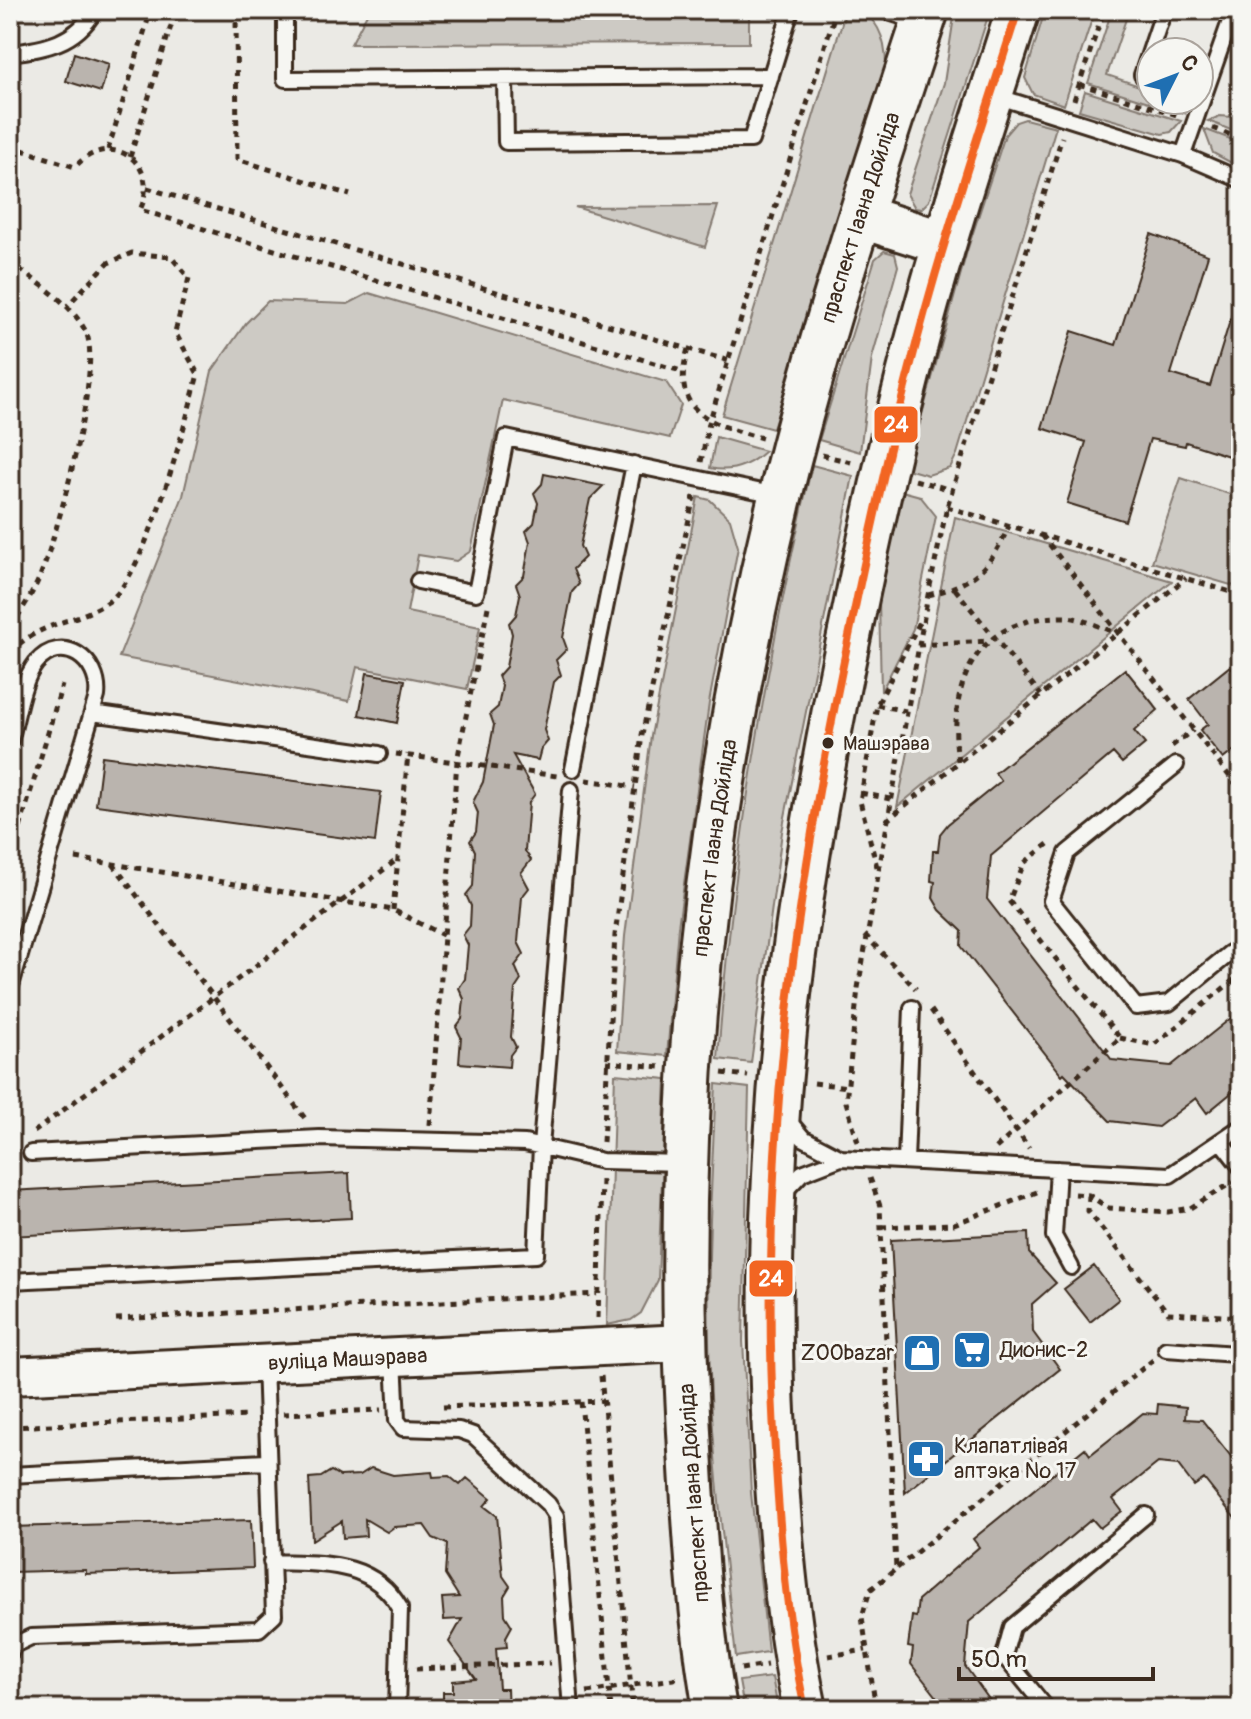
<svg xmlns="http://www.w3.org/2000/svg" width="1251" height="1719" viewBox="0 0 1251 1719" font-family="Pangolin,sans-serif">
	<rect width="100%" height="100%" fill="#ebeae5"/>
	<filter id="ink" filterUnits="userSpaceOnUse"><feTurbulence type="fractalNoise" baseFrequency=".0125" numOctaves="2"/><feDisplacementMap in="SourceGraphic" scale="16" xChannelSelector="R" yChannelSelector="G"/><feConvolveMatrix kernelMatrix="1 2 1 2 8 2 1 2 1" color-interpolation-filters="sRGB"/></filter>
	<g filter="url(#ink)">
		<!-- green -->
		<path fill="#cdcac4" stroke="#847a71" stroke-width="2" d="M369,10h380v33l-398,1z
			M846,10c32,0 40,30 40,57l-113,362 -51,-14z
			M955,10h35l-61,191 -8,8 -6,-1 -8,-14 37,-111z
			M1045,10h50l-31,95 -31,-11 -8,-16z
			M1112,10h17l-22,65 44,15v10h26l7,13 -96,-30z
			M1085,91l96,30 -10,11 -9,2 -83,-24z
			M1241,92v42l-33,-13 12,-5 12,1z
			M1025,119l31,8 -99,327 -7,14 -22,7 -21,-6 60,-218 38,-116 11,-13z
			M1204,129l37,14v25l-28,-15z
			M718,206l-13,41 -130,-40z
			M884,251l11,3 3,12 -26,92 -12,94 -41,-12 56,-181z
			M369,293l297,89 15,23 -11,33 -167,-38 -32,151 -15,10 -38,-6 -11,57 73,15 -13,62 -110,-22 -8,34 -230,-44 64,-161 29,-125 34,-48 22,-22 80,3z
			M716,437l49,14c-16,15 -34,22 -55,17z
			M812,465l41,11 -71,356 -31,231 -33,-4c14,-201 48,-398 94,-594z
			M1181,478l60,20v90l-89,-26z
			M902,491l18,5 16,20 -23,113 -32,63 -2,-93z
			M698,497l12,3 20,19 8,28 -29,156 -31,224 -11,129 -50,-5 8,-115 26,-200z
			M955,517l217,64 -275,226z
			M615,1074l51,5 -8,201 -17,33 -10,7 -24,5z
			M716,1084l33,4 -6,253 8,152 17,159 -32,5c-12,-105 -25,-211 -27,-316 -2,-86 3,-171 7,-257z
			M772,1677l6,32h-34l-5,-28z"/>
		<!-- building -->
		<path fill="#bab4ae" stroke="#3b2a1e" stroke-width="2" d="M74,53l35,11 -8,28 -35,-11z
			M1151,234l57,21 -37,119 39,12 26,-85 5,1v158l-55,-18 -1,4 -35,-7 -25,82 -58,-18 19,-61 -44,-14 30,-97 44,14z
			M544,474l59,12 -13,13 -10,47 5,11 -12,12 6,15 -7,8 -9,46 4,11 -11,11 5,15 -7,7 -10,48 4,11 -7,8 -3,11 -25,-5 22,39 -6,8 -4,49 6,9 -10,13 8,15 -7,9 -4,45 6,12 -9,12 6,14 -6,9 -4,48 5,10 -6,8 -1,12 -50,-4 2,-26 -5,-10 6,-8 2,-20 -5,-11 6,-9 3,-34 -5,-10 7,-9 1,-20 -5,-11 7,-9 2,-35 -5,-10 6,-9 2,-19 -5,-11 10,-20 11,-57 -4,-11 8,-7 4,-21 -4,-10 8,-9 6,-33 -3,-11 7,-8 4,-20 -4,-11 8,-8 6,-34 -4,-11 8,-8 4,-20 -4,-10 8,-9z
			M1230,666l11,13v66l-18,14 -23,-29 8,-6 -19,-25z
			M1125,669l33,41 -24,21 11,13 -23,19 -9,-10 -122,103 -4,43 125,161 59,6 70,-56v75l-34,28 -11,-15 -38,29 -48,-6 -46,-48 -2,2 -101,-129 1,-15 -22,-21 -7,-12 2,-16 -4,-1 2,-30h5l2,-17 8,-10 53,-43 -6,-8z
			M367,673l38,7 -8,43 -38,-8z
			M102,756l279,36 -6,50 -279,-37z
			M349,1173l2,45 -341,18v-45z
			M1028,1233l1,20 27,30 -24,21 1,28 27,37 -155,124 -14,-253z
			M1094,1266l25,33 -29,23 -26,-33z
			M1158,1404l28,3 -1,12 17,1 39,49v57l-37,-47 -10,7 -16,-21 -20,-2 -45,36 9,12 -22,17 -8,-9 -123,103 -4,44 31,43h-73l14,-12 -26,-33 2,-16 -5,-1 4,-31 4,1 2,-17 61,-53 -6,-8 112,-91 5,7 53,-42 14,1z
			M371,1468l22,7 39,-3 1,5 16,-1 11,9 7,-7 24,20 -7,8 13,10 6,60 7,10 -6,10 1,19 7,11 -6,11 1,10 -11,1 3,41h8l1,20h-65v-17h10v-11l23,-2 -27,-37 13,-23 -18,1 -2,-22 17,-1 -14,-22 2,-31 -14,-6 -9,-13 -30,2 -7,5 -22,-13 1,17 -23,2 -1,-17 -30,19 -3,-62 12,-1 10,-6 9,5 20,-1z
			M251,1520l2,48 -167,6v-4l-76,2v-45z"/>
		<g fill="none" stroke-linecap="round" stroke-linejoin="round">
			<!-- service casing -->
			<g stroke="#3b2a1e" stroke-width="20">
				<path id="service" d="M285,10v69l486,-3
					M882,10l38,12
					M10,53c35,-4 66,-10 85,-43
					M505,78l1,64 245,-2 40,-130
					M1151,78l-9,-3 22,-65
					M996,96l187,59 58,25
					M1183,155l51,-145
					M418,581l58,12 30,-155 270,57
					M92,713l287,41
					M10,741c7,-23 11,-59 26,-78 26,-31 65,-3 61,33l-87,293
					M1176,765l-109,88 -16,48 85,106 33,-4 61,-50h11
					M573,769l61,-305
					M787,1119l16,19 38,20
					M1222,1143l19,24
					M31,1153l288,-15 206,5 77,18 80,2
					M906,1161l6,-153
					M1058,1169l-4,67 17,31
					M784,1192l18,-19 39,-15 329,17 71,-48
					M10,1281l526,-26 5,-109 30,-356
					M1166,1349l70,5 5,6
					M394,1359l3,61 6,8 56,2 14,5 75,69 8,12 15,193
					M10,1475l257,-13
					M271,1562c49,2 101,-3 129,46l-3,101
					M10,1653l4,-8 17,-8 228,-8 15,-14 -9,-251
					M1047,1709l-43,-53 8,-29 134,-112"/>
			</g>
			<!-- tertiary casing -->
			<g stroke="#3b2a1e" stroke-width="42">
				<g id="tertiary">
					<path id="s1" d="M10,1376l674,-33"/>
				</g>
			</g>
			<!-- secondary casing -->
			<g stroke="#3b2a1e" stroke-width="48">
				<g id="secondary">
					<path d="M862,217l82,26"/>
					<path id="s2" d="M715,1709c-16,-91 -21,-185 -26,-277 -18,-315 17,-633 92,-939 40,-163 94,-324 146,-483"/>
					<path d="M805,1709c-19,-90 -26,-184 -31,-276 -15,-279 20,-539 78,-811 26,-128 55,-255 93,-380 23,-78 49,-155 73,-232"/>
				</g>
			</g>
			<!-- path -->
			<path stroke="#3b2a1e" stroke-width="5" stroke-dasharray="6 6" stroke-linecap="butt" d="M236,10l1,149 113,36
				M336,10l1,10
				M1079,84l98,31
				M1074,100l30,-90
				M1213,128l28,11
				M10,146l65,21c35,-39 87,-4 65,43l541,161
				M108,150l43,-140
				M130,157l46,-147
				M147,188l582,173
				M10,262c26,20 61,40 76,70 17,36 -29,204 -46,244 -7,18 -20,36 -30,53
				M688,349c-19,64 23,75 74,89
				M822,455l33,8
				M701,462l8,-39 127,-413
				M915,480l37,10
				M947,507l294,88
				M1042,535l199,256
				M955,589l86,106
				M928,595c46,-11 62,-27 81,-69
				M918,645l71,-4
				M10,652c33,-32 64,-28 98,-50 38,-25 78,-181 90,-228l-23,-42 14,-54 -18,-21 -39,-4 -24,10 -41,43
				M877,705l29,6
				M1172,746l21,-16
				M396,754l161,22
				M958,761c-11,-77 18,-145 106,-144 17,0 37,11 53,16
				M586,780l49,7
				M861,793l29,6
				M886,821l300,-243
				M76,858l317,52 50,25
				M10,862l52,-177
				M113,864l194,257
				M877,867l-17,-66 17,-96 44,-85
				M393,910l15,-156
				M865,935l51,54
				M931,1010l98,138
				M1120,1038l34,7 87,-71
				M606,1062l55,5
				M722,1073l26,3
				M814,1083l34,4
				M430,1125l27,-364 31,-154
				M34,1132l364,-273
				M603,1142l12,-207 27,-200 52,-239
				M858,1142l-12,-40 12,-114 70,-393 19,-88 115,-370
				M996,1148l124,-110 -111,-137 15,-38 24,-19
				M870,1178l10,28 16,363 -26,21 -8,27 14,92
				M1075,1194l14,1 19,13 60,4 22,-4 43,-26
				M1089,1196l-1,15 80,102 73,4
				M881,1227l73,-3 83,-32
				M598,1318l4,-138
				M116,1319l481,-25
				M601,1376l32,333
				M581,1402l30,307
				M443,1407l160,-6
				M283,1414l98,-4
				M10,1427l239,-11
				M897,1568l256,-208
				M828,1656l38,-6
				M416,1669l134,-6
				M741,1669l26,-4
				M587,1692l93,-14"/>
			<!-- service -->
			<use href="#service" stroke="#f6f6f2" stroke-width="14"/>
			<!-- tertiary -->
			<use href="#tertiary" stroke="#f6f6f2" stroke-width="36"/>
			<!-- secondary -->
			<use href="#secondary" stroke="#f6f6f2" stroke-width="42"/>
			<!-- bus-1 casing -->
			<g stroke="#f6f6f2" stroke-width="14">
				<path id="bus-1" d="M805,1709c-19,-90 -26,-184 -31,-276 -15,-279 20,-539 78,-811 26,-128 55,-255 93,-380 23,-78 49,-155 73,-232"/>
			</g>
			<!-- bus-1 -->
			<use href="#bus-1" stroke="#f26522" stroke-width="8"/>
		</g>
	</g>
	<!-- icons -->
	<defs>
		<g id="supermarket-square" transform="scale(2)"><rect x="-9" y="-9" width="18" height="18" rx="4" fill="#1f6fb2" stroke="#f6f6f2"/><path d="M-6-5.5h2.5l.6 2H6L4.5 2H-2.5L-4.4-4H-6ZM-1.5 3.2a1.3 1.3 0 1 0 .1 0ZM3 3.2a1.3 1.3 0 1 0 .1 0Z" fill="#fff"/></g>
		<g id="shop-square" transform="scale(2)"><rect x="-9" y="-9" width="18" height="18" rx="4" fill="#1f6fb2" stroke="#f6f6f2"/><path d="M-5-2.5h2.3a2.7 3.5 0 0 1 5.4 0H5L5.5 6h-11ZM-1.5-2.5h3a1.5 2.3 0 0 0-3 0Z" fill="#fff"/></g>
		<g id="pharmacy-square" transform="scale(2)"><rect x="-9" y="-9" width="18" height="18" rx="4" fill="#1f6fb2" stroke="#f6f6f2"/><path d="M-2-6h4v4h4v4h-4v4h-4v-4h-4v-4h4Z" fill="#fff"/></g>
	</defs>
	<g fill-rule="evenodd">
		<use href="#supermarket-square" x="972" y="1350"/>
		<use href="#shop-square" x="922" y="1353"/>
		<use href="#pharmacy-square" x="926" y="1459"/>
	</g>
	<!-- markers -->
	<circle fill="#3b2a1e" stroke="#f6f6f2" stroke-width="3" cx="828" cy="743" r="7"/>
	<g text-anchor="middle" dominant-baseline="central" stroke-width="6" stroke-linejoin="round" paint-order="stroke">
		<!-- bus labels -->
		<g font-size="20" fill="#3b2a1e" stroke="#f6f6f2" text-anchor="start">
			<text x="843" y="743">Машэрава</text>
		</g>
		<!-- street labels -->
		<g font-size="22" fill="#3b2a1e" stroke="#f6f6f2">
			<text stroke="none"><textPath href="#s2" startOffset="1512">праспект Іаана Дойліда</textPath></text>
			<text stroke="none"><textPath href="#s2" startOffset="864">праспект Іаана Дойліда</textPath></text>
			<text stroke="none"><textPath href="#s1" startOffset="338">вуліца Машэрава</textPath></text>
			<text transform="translate(694 1493) rotate(-94)">праспект Іаана Дойліда</text>
		</g>
		<!-- poi labels -->
		<g font-size="22" fill="#3b2a1e" stroke="#f6f6f2" text-anchor="start">
			<text x="1000" y="1350">Дионис-2</text>
			<text x="894" y="1353" text-anchor="end">ZOObazar</text>
			<text x="954" y="1446">Клапатлівая<tspan x="954" dy="25">аптэка № 17</tspan></text>
		</g>
	</g>
	<g stroke="#f6f6f2" stroke-width="3">
		<rect x="873" y="405" width="46" height="39" rx="8" fill="#f26522"/>
		<rect x="748" y="1259" width="46" height="39" rx="8" fill="#f26522"/>
	</g>
	<g font-size="22" text-anchor="middle" font-weight="bold" fill="#fff">
		<text x="896" y="432">24</text>
		<text x="771" y="1286">24</text>
	</g>
	<!-- margin -->
	<rect width="1251" height="1719" fill="none" stroke="#f6f6f2" stroke-width="40"/>
	<rect x="20" y="20" width="1211" height="1679" fill="none" stroke="#3b2a1e" stroke-width="3" filter="url(#ink)"/>
	<!-- north arrow -->
	<g transform="translate(1175 76) rotate(48)"><circle r="38" fill="#f6f6f2" stroke="#aba49d" stroke-width="2"/>
	<path d="M0-6L14 30L0 20L-14 30Z" fill="#1f6fb2"/>
	<text y="-12" font-size="22" font-weight="bold" text-anchor="middle" fill="#3b2a1e">С</text>
	</g>
	<!-- scale -->
	<path d="M959 1667v12h194v-12" fill="none" stroke="#3b2a1e" stroke-width="4"/>
	<text x="971" y="1667" font-size="24" fill="#3b2a1e" stroke="#f6f6f2" stroke-width="6" paint-order="stroke">50 m</text>
</svg>
